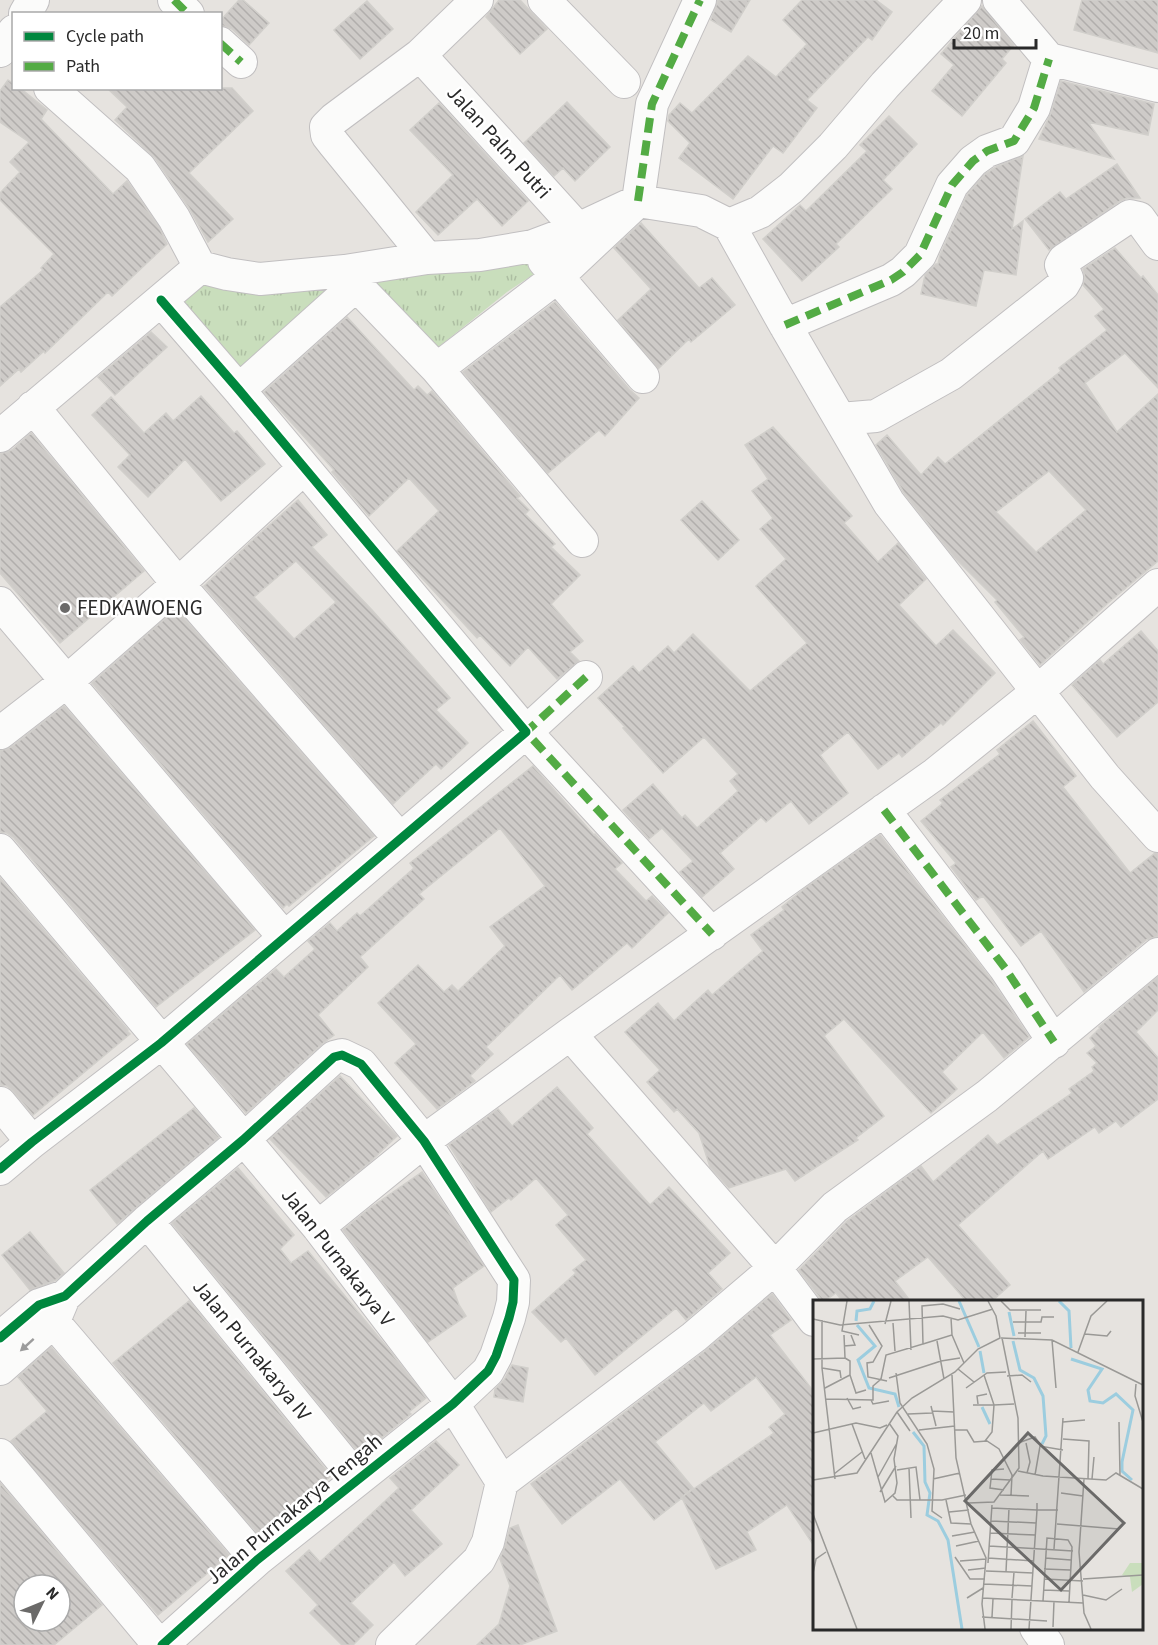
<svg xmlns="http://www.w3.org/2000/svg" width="1158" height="1645" viewBox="0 0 1158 1645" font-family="'Source Sans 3',sans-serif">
	<defs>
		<pattern id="park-tufts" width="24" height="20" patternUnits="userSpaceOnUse" patternTransform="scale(1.5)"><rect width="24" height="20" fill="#c9debc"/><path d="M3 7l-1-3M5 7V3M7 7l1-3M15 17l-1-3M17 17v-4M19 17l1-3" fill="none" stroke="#adbea2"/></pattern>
		<pattern id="building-back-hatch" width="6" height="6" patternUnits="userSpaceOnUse" patternTransform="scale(1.5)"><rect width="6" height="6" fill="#cecbc8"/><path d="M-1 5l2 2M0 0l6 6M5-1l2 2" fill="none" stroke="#b1aeac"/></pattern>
	</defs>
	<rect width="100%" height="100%" fill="#e6e3df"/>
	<!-- park -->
	<path fill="url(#park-tufts)" d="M572,236l-6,17 -59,39 -76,61 -72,-45 -28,9 -85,72 -79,-91 49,-22z"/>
	<!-- building -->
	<path fill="url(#building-back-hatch)" stroke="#d1cfcb" stroke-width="1.5" fill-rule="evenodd" d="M239,0h4l26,23 -20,22 -17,-16 -12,-4v-4z
		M499,0h21l27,29 -27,25 -34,-37z
		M718,0h32l-19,32 -20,-12z
		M802,0h74l16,12 -20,28 -4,-3 -61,63 10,8 -34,45 -10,-7 -40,53 -54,-41 11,-15 -22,-22 1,-6 11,-12 12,10 56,-57 28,21 31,-33 -24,-24z
		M1082,0h76v53l-84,-23z
		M367,1l26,28 -33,30 -26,-29z
		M982,6l32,39 -12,14 4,4 -44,53 -30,-25 22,-26 -13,-11z
		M8,80l6,4v4h6l27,22 -6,9 72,75 14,-13 32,46 8,17 -55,52 -4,-4 -63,61 -1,-2 -23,21 -2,-3 -19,17v-79l43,-37 -2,-2 13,-14 -54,-54v-7l20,-21 -10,-10 19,-20 -29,-20v-31z
		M1061,81l93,23 -6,31 -60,-13 26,37 -75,-20 12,-26z
		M107,88h125l21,23 -64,62 44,46 -25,23 -19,-34 -34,-50 -40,-38 12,-13z
		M567,102l43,45 -35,34 -12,-13 -9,8 -30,-33z
		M439,103l89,98 -26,25 -25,-27 -39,36 -22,-23 37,-37 -43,-45z
		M889,116l28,28 -34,36 9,9 -56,55 3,3 -37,34 -39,-42 37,-34 6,6 61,-60 -7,-6z
		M1023,156l-11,73 11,-8 -7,54 -32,-5 -8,36 -55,-12 4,-19 11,-11h2l2,-9 27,-60 18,-21 11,-7z
		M1117,164l23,34h-13l-7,3 -71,49 -24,-31 35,-27 6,7z
		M641,223l58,65 13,-10 23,27 -44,37 -2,-3 -31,30 -40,-49 33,-31 -37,-41z
		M1115,248l26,30 2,-2 15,19v93l-33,-35 -40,30 32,49 41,-38v167l-50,42 -68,62 -20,-25 4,-3 -29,-35 2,-2 -42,-42 -51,-65 -28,-48 11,-10 34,40 17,-18 7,7 116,-93 -2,-3 48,-38 -12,-14 9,-7 -21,-24 2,-7 -2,-9zM1049,471l37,39 -50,42 -40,-40z
		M555,302l74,87 10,9 -34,38 -6,-6 -51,43 -85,-101z
		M347,317l67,73 4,-4 9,9 5,-4 88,105 -3,2 12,12 -4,4 30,30 -4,3 29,28 -29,29 32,37 -13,11 9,9 -22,18 -29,-32 -18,19 -30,-31 -3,3 -80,-87 42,-40 -30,-33 -40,38 -37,-44 2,-2 -70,-78z
		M151,332l16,15 -52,48 -17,-18z
		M201,396l33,37 3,-2 28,33 -44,37 -36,-42 -37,38 -30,-30 12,-12 -38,-40 19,-18 33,36 22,-20 7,8z
		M773,427l79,89 -8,7 34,39 20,-19 28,36 -27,26 37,41 17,-16 42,43 -52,52 -2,-2 -39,34 -3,-4 -21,16 -30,-37 -28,23 28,38 -39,31 -18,-23 -25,21 -5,-5 -41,36 14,16 -32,28 -22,-25 13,-11 -31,-33 -13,11 -26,-29 30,-26 29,34 3,-3 12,13 41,-37 -8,-10 8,-7 -34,-37 -41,36 -40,-45 2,-1 -27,-29 35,-32 6,7 29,-27 6,7 19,-19 57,57 57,-48 -51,-57 30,-27 -26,-30 13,-11 -21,-27 16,-12 -23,-34z
		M31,433l113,138 -84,72 -60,-70v-119l12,-4z
		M298,500l29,35 -15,12 60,63 78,88 -14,12 32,33 -27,26 -5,-5 -43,40 -189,-218 51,-48zM296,561l40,41 -42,37 -40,-42z
		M702,501l37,39 -21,20 -37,-40z
		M176,609l198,227 -85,70 -2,-2 -4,4 -191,-225z
		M1141,631l17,20v51l-41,35 -45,-52 28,-25 3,4z
		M64,706l191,224 -99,77 -142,-169 -7,-5 -7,-1v-81l11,-4z
		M1033,721l43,55 -13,11 67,86 25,-20h3v83l-12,4 -62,52 -43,-61 -20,15 -38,-50 -7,4 -25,-33 5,-4 -35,-42 22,-18 -3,-3 60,-46 -3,-4z
		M533,766l61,69 1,-1 27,29 -7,6 31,32 6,-5 16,17 -36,35 -5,-5 -55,47 -12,-15 -74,72 7,7 -23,22 5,5 -38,28 -42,-46 21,-19 -38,-41 40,-38 26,27 8,-7 6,6 47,-45 -15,-19 55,-41 -45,-58 -81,66 5,5 -64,58 8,10 -50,48 16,20 -12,9 -76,69 -59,-69 89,-75 8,8 31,-28 -7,-8 22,-18 7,8 20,-18 3,3 54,-48 -4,-5z
		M880,835l110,143 39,59 -25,21 -21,-26 -41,40 15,17 -26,24 -87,-94 -20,17 60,80 -28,22 2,2 -63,41 -9,-12 -57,19 -19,-21 -11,-34 -22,-24 -3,3 -27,-30 13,-12 -35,-38 33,-29 16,18 34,-31 4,5 51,-44 -12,-16 33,-25 -2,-3 23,-19z
		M0,878l128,152 -1,1 3,3 -97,81 -20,-24 -6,-5 -7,-1z
		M1158,977v33l-22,22 22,26v41l-37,28 -5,-6 -17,12 -4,-6 -47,32 -5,-8 -85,74 52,60 -19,17h-24l-39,-45 -33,24 16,21h-68l-7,-9 -13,9 -24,-32 48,-49 74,-55 12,16 55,-47 9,10 75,-52 -3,-4 25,-18 -2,-4 5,-4 -10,-10 9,-7 -6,-8 10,-10 -1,-1z
		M340,1076l57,60 -27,26 -44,35 -56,-58z
		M557,1087l36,41 -6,6 63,71 19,-18 61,66 -22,20 14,16 -36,31 -10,-12 -81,67 -29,-37 -5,4 -29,-30 44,-39 -3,-3 13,-10 -30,-35 12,-10 -32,-37 -25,22 -2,-2 -18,14 -42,-67 49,-36 14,17z
		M194,1108l25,29 -102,87 -27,-34z
		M238,1168l56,67 -14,14 11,14 17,-12 82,100 36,47 -17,14 2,2 -46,37 -2,-1 -4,3 -187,-230z
		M422,1172l62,94 -31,22 6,17 7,11 -38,26 -85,-112 27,-22z
		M30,1232l34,41 -8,7 -26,10 -28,-35z
		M772,1294l19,26 -21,15 44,57v154l-27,-41 -40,27 9,18 -40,19 -34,-71 -28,22 -34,-41 -58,45 -31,-40 174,-133zM756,1377l29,37 -16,13 5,6 -92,64 11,-9 -38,-46 49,-39 7,8z
		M189,1301l142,175 -72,59 -146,-172z
		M51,1347l178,208 -71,60 -147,-174 36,-30 -29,-34z
		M512,1365l16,3 -5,34 -29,-5 1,-8 9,-9z
		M436,1441l23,24 -48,45 31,34 -37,32 -11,-14 -43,41 22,22 -20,20h-11l-32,-32 8,-8 -32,-34 23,-21 11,12 79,-74 -9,-10z
		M0,1483l102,122 -48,40h-54zM24,1585h36v36h-36z
		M518,1525l39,106 -37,14h-43l22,-21 11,-38 -10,-27 5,-13 5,-18z"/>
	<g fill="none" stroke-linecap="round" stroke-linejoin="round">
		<!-- street casing -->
		<g stroke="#c1bfc0" stroke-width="34">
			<path id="street" d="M174,0l14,14
				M544,0l80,82
				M999,0l50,59 109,27
				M25,14l8,-14
				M220,43l21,19
				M0,51l14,-20
				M420,55l158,174
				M50,88l90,80 34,50 26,49 27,7 33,5 85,-8 82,-13 53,-3 53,-9 45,-17 60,-28 63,10 28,14 31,-13 31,-24 42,-42 52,-61 80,-85
				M729,225l56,100 104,178 216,274 53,59
				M427,258l-93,-114 -7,-9 -1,-8 8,-8 86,-64 57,-55
				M544,261l99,116
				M345,271l11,14 81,84 145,172
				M785,325l106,-45 12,-8 17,-17 32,-70 21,-24 14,-10 27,-10 20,-33 15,-49
				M437,369l119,-91 82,-77 14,-97 48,-104
				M239,390l117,-105
				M33,407l145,177 222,255
				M840,419l36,-3 75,-42 112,-89 4,-7 -6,-13 3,-5 66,-44 9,2 19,26
				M0,436l200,-169
				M0,603l284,334
				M586,677l-60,55 186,202
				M0,733l66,-51 112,-98 126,-116
				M884,810l121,158 49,74
				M0,850l318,377 135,177 49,78
				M570,1034l205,234 39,52
				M0,1103l32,39
				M0,1169l32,-27 129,-99 365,-311 -287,-342 -78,-90
				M147,1221l210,258
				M318,1227l106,-86 146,-107 365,-260 102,-82 121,-107
				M39,1305l218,255
				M0,1338l39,-33 26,-9 82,-75 96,-81 91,-83 8,-2 19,9 63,77 90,139 -1,22 -4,16 -13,38 -8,15 -35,33 -196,156 -95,85
				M0,1369l54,-48 8,-19
				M0,1455l159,190
				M1036,1628l12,17
				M392,1645l87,-85 9,-18 14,-60 192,-145 81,-69 60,-61 152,-111 171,-142"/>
		</g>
		<!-- street -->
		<use href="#street" stroke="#fbfbfa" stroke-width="32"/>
		<!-- quiet -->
		<path stroke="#53ab44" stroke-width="8" stroke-dasharray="15 8" stroke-linecap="butt" d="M174,0l14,14
			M220,43l21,19
			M638,201l14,-97 48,-104
			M785,325l106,-45 12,-8 17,-17 32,-70 21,-24 14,-10 27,-10 20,-33 15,-49
			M586,677l-60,55 186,202
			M884,810l121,158 49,74"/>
		<!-- cycleway casing -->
		<g stroke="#fff" stroke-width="13">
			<path id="cycleway" d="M0,1169l32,-27 129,-99 365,-311 -287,-342 -78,-90
				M0,1338l39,-33 26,-9 82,-75 96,-81 91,-83 8,-2 19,9 63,77 90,139 -1,22 -4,16 -13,38 -8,15 -35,33 -196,156 -95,85"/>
		</g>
		<!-- cycleway -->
		<use href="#cycleway" stroke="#00873e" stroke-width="9"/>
	</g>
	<!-- one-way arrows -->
	<defs><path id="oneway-solid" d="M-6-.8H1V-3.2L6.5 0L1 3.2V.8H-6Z" transform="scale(1.5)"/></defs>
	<use fill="#9c9c9c" href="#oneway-solid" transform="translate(27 1345) rotate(138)"/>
	<!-- markers -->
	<circle fill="#6b6a69" stroke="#fff" stroke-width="2" cx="65" cy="608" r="6"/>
	<g text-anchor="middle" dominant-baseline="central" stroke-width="5" stroke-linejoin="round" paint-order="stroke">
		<!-- street labels -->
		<g font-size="21" fill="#292929" stroke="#fff">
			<text transform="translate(499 142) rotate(48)">Jalan Palm Putri</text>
			<text transform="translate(338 1257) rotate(52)">Jalan Purnakarya V</text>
			<text transform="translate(252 1350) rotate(51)">Jalan Purnakarya IV</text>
			<text transform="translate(294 1509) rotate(-40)">Jalan Purnakarya Tengah</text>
		</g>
		<!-- poi labels -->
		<g font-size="21" fill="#292929" stroke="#fff" text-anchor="start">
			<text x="77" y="608">FEDKAWOENG</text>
		</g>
	</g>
	<!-- overview -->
	<g transform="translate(813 1300)">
		<rect width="330" height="330" fill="#e6e3df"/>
		<path d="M317,263h13v21l-11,8 -2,-15 -8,-2z" fill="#c9debc"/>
		<path fill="none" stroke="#9ccddf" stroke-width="3" d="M146,1l20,46M246,1l10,10 2,37M196,12l5,24M43,21l1,-10 13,-2 4,-8M44,25l18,21 -17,14 11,28 26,6 4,13M200,41l7,29 14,8 9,18 3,40 -4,8M167,51l4,22M258,59l31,10 -14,21 2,11 13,2 13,-9 17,16 -11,52v9l10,9M169,107l8,17M100,132l11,14 1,36 5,11 -3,22 11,6 10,19 14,89"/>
		<path fill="none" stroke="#9a9996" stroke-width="1.5" d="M34,1l-5,30 17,4M96,1l2,49M188,1l9,9h31M0,19l27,6 103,-9 15,4 35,-11M9,20v48l13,111M200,22h28l1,-5h12M80,23l2,28M72,24l6,-23M56,25l13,21 -9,16 -6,1 1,14 19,4M205,33h23M272,34l22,2 4,-5M139,35l12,28M212,37l1,-26M188,38l51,2 91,45M239,40l4,48M124,41l7,38M110,44l29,-9 -1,-17M31,46l11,-1 -4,-10M265,52l13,-36 16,-15M0,59l32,-1 -1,-23M128,61l19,-3M9,68l18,3 1,7M145,69l16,13M83,73l4,30 27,41 7,25 -2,42 10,7M37,75l6,18 10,-3M139,75l4,83 15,66 15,34 -4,46 3,25M171,75l10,30 20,-1M194,76l15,-1 9,7M76,78l52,-17M323,84l-1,12 8,26M12,88l25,-13v-14l-5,-3M153,88l21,-15 19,-1M34,98l6,11 8,-2M13,99l47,1v-14l8,-7 5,-24 37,-11 -1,-38 21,-2 17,5M58,100l2,4 16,-3M165,104l-1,-8 10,-2M160,105h21l-2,27 -7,9M118,106l5,20M119,111l22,1M84,112l13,19M95,114l24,-1M250,122l22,-2M306,122l1,54M39,124l13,35M106,130l36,-4M142,130h12l7,12 13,-1 12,8 13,26 -1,20M0,133l43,-10 24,5 7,-3M250,139l26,2 -1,38M205,143l17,-6 4,6M213,143l4,19 -3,11M58,153l14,49 10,-9 2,-10 -3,-24 4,-23 -9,-13M96,168l2,50M84,170l19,-3 4,33M205,171l25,5 63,4 10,-7 27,16M21,174l28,-22M222,175l5,-29 23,4M65,177l19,-34M120,179l27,-6M178,179l19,1M271,179l-5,73 5,61 7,16M279,179l2,-22M0,180l44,-7 40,-61 15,-14 43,-26 23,-23 22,-11 -4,-22 -8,-15M191,190l-14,-2 2,-18 12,-1M67,192l16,-26M248,193l22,3M187,195l29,1M80,196l4,4h45l24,-5M133,200l5,23 20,1M155,203l26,-1 25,-34 -1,-50 -16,-80M224,203v7h21M179,208l45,2 -8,119M136,212l20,-2M0,214l44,115M178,221l45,2M244,224l62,5M177,233l45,2M139,236l23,-4M143,246l23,-5M176,246l84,5M241,249l9,-131M142,257l15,22h15M175,258l46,3M232,258l26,2M147,261l26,-2M175,263l4,-58M231,269l26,1M155,270l18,-2M173,271l47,2M193,272l3,-64M0,273l3,-14 10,-7M232,279l38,2M270,279l60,-4M171,284l48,2M231,290l25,1M270,295l23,5 16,-11M154,298l16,-10M169,298l101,5M199,298l2,-26M230,301l4,-63 21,2 4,7 -3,55M169,317l65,4M179,317l1,-18M240,327l1,-26M198,329l1,-29"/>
		<path fill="#6b6a69" fill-opacity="0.15" stroke="#6b6a69" stroke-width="3" d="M215,133l96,90 -63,67 -96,-89z"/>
		<rect width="330" height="330" fill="none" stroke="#292929" stroke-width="3"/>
	</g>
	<!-- legend -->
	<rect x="12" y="12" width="210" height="78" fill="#ffffff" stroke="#a9a9a9" stroke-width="1.5"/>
	<rect x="24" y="32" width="30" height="9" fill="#00873e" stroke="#a9a9a9" stroke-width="1.5"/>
	<text x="66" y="42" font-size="18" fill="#292929">Cycle path</text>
	<rect x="24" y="62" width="30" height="9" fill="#53ab44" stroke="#a9a9a9" stroke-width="1.5"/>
	<text x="66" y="72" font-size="18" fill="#292929">Path</text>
	<!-- north arrow -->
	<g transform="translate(42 1603) rotate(47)"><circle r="28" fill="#ffffff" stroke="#a9a9a9" stroke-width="1.5"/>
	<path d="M0-4.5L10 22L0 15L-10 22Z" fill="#6b6a69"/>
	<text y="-9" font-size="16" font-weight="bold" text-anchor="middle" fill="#292929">N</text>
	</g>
	<!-- scale -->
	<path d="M954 39v9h82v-9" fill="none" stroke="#292929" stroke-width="3"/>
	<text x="963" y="39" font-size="18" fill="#292929" stroke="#ffffff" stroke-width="4.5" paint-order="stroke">20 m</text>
</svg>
